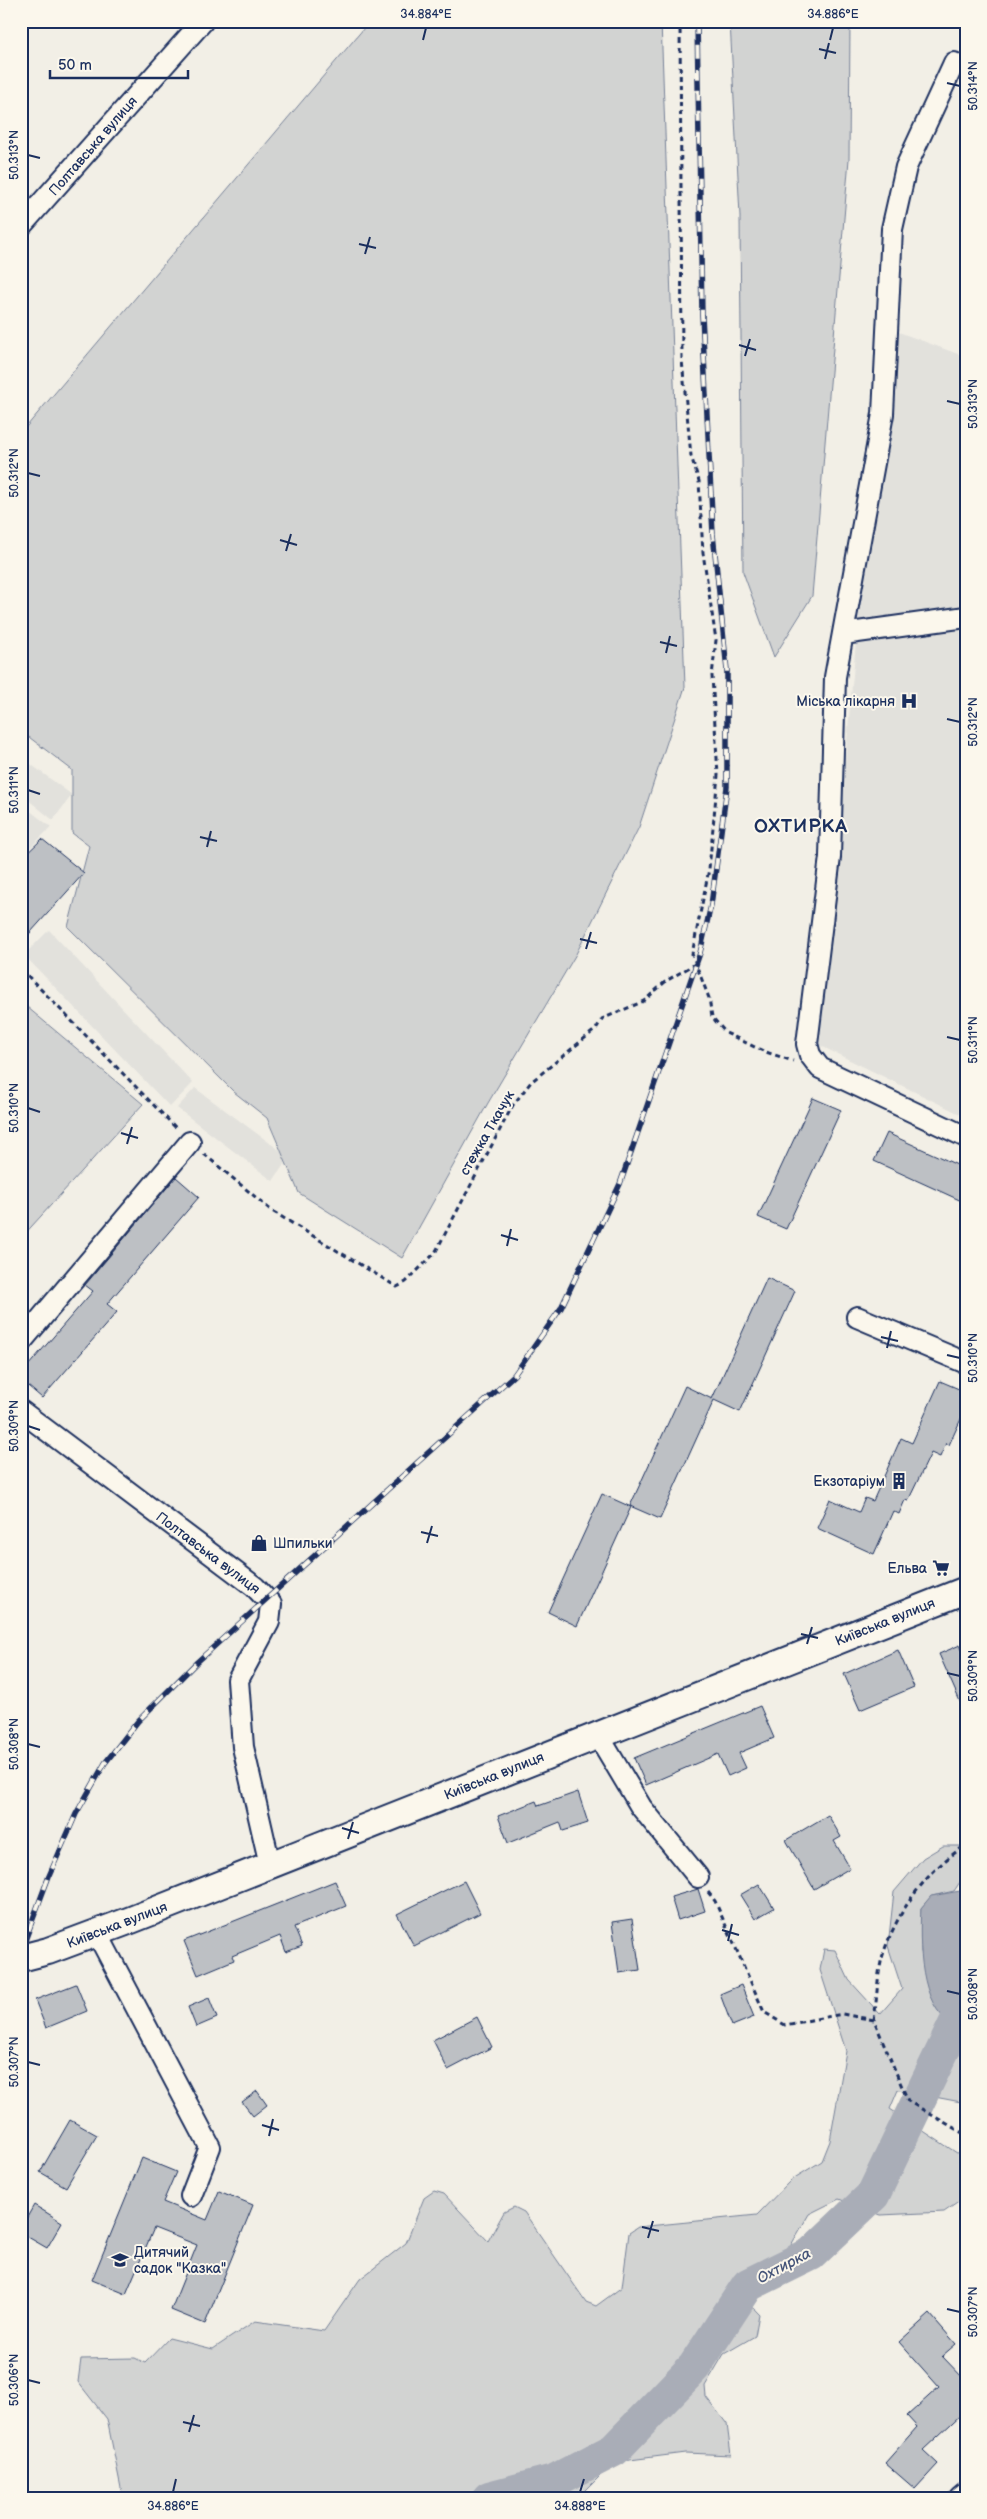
<svg xmlns="http://www.w3.org/2000/svg" width="987" height="2519" viewBox="0 0 987 2519" font-family="'Balsamiq Sans',sans-serif">
	<rect width="100%" height="100%" fill="#f2efe6"/>
	<filter id="ink" filterUnits="userSpaceOnUse"><feTurbulence type="fractalNoise" baseFrequency=".02" numOctaves="2"/><feDisplacementMap in="SourceGraphic" scale="10" xChannelSelector="R" yChannelSelector="G"/><feConvolveMatrix kernelMatrix="1 2 1 2 8 2 1 2 1" color-interpolation-filters="sRGB"/></filter>
	<g filter="url(#ink)">
		<!-- built -->
		<path fill="#e2e1dc" d="M885,327l81,30v760l-147,-72z
			M21,757l51,38 -19,25 -32,-26z
			M21,804l30,23 -30,30z
			M49,930l144,153 -23,24 -146,-152z
			M195,1088l94,69 -16,24 -96,-73z"/>
		<!-- green -->
		<path fill="#d2d3d2" stroke="#768198" d="M370,21h291l24,666 -46,140 -63,127 -88,149 -86,155 -103,-65 -32,-75 -33,-26 -166,-165 21,-81 -17,-13v-63l-51,-39v-298z
			M730,21h120l-1,138 -37,437 -38,61 -31,-85 -3,-356z
			M21,1002l122,102 -122,134z
			M943,1846h23v27l-12,18 -22,5 -11,12v44l32,72 13,-7v82l-5,3 -63,-12 -8,19 76,50v36l-3,4 -19,13 -63,3 -42,-16 -30,15 -22,38 -42,19 -8,20 22,23 -4,22 -31,18 -19,32 1,11 21,27 4,31 -46,-2 -71,9 -36,36h-455l-16,-79 -29,-37 3,-23 54,-1 10,5 24,-25 44,11 42,-28 69,10 36,-52 46,-36 18,-45 10,-7 10,3 44,47 16,-29 10,-5 10,5 62,90 10,4 26,-19 7,-54 9,-6 119,-12 34,-35 31,-19 8,-20 16,-90 -26,-81 4,-21 11,1 14,30 31,34 22,-25 -14,-43 6,-54 29,-34z"/>
		<!-- water -->
		<path fill="#a9adb7" stroke="#707b93" d="M966,1890v127l-13,7c-34,-17 -34,-82 -32,-116l10,-12z"/>
		<g fill="none" stroke-linecap="round" stroke-linejoin="round">
			<!-- river -->
			<path stroke="#a9adb7" stroke-width="34" d="M489,2498l65,-17 60,-31 80,-83 54,-82 63,-31 62,-59 93,-193"/>
		</g>
		<!-- building -->
		<path fill="#bdc0c4" stroke="#1b2f5e" d="M42,839l42,34 -63,70v-84z
			M813,1098l28,12 -55,119 -28,-12z
			M887,1133l79,36v34l-92,-42z
			M176,1177l23,20 -92,107 10,8 -75,86 -21,-18v-6l72,-83 -8,-6z
			M767,1278l28,13 -55,121 -26,-12 -54,119 -30,-13 55,-120 27,13z
			M940,1381l26,11v16l-17,37 -3,-2 -6,14 -9,-4 -23,48 -3,-1 -6,14 -6,-3 -19,43 -57,-26 13,-29 29,13 6,-14 8,3 28,-63 11,5z
			M602,1494l29,13 -54,119 -29,-14z
			M960,1645l6,15v55l-27,-61z
			M898,1650l16,37 -54,23 -16,-36z
			M760,1706l14,32 -35,15 7,15 -18,8 -10,-22 -72,31 -12,-27z
			M578,1792l10,31 -25,8 -3,-9 -52,21 -10,-27 38,-15 2,5z
			M828,1815l13,22 -7,4 16,27 -36,21 -28,-49z
			M335,1881l11,25 -52,21 8,19 -16,6 -6,-16 -48,20 2,4 -36,15 -14,-34z
			M464,1881l16,32 -66,33 -17,-32z
			M759,1884l15,24 -19,11 -15,-24z
			M698,1889l7,22 -27,9 -7,-23z
			M632,1919l8,51 -21,3 -7,-51z
			M76,1984l11,27 -41,17 -11,-28z
			M741,1985l13,32 -22,9 -12,-32z
			M209,1998l8,20 -21,9 -8,-20z
			M477,2017l15,30 -44,23 -15,-30z
			M257,2091l10,14 -14,11 -11,-14z
			M70,2120l27,15 -31,52 -26,-15z
			M142,2158l34,14 -13,30 44,18 12,-29 34,14 -48,119 -34,-14 26,-65 -43,-17 -28,66 -34,-14z
			M34,2205l28,17 -15,26 -26,-15v-5z
			M930,2314l26,30 -14,12 24,25v29l-43,40 15,14 -23,25 -30,-26 32,-36 -10,-11 32,-29 -40,-45z"/>
		<g fill="none" stroke-linecap="round" stroke-linejoin="round">
			<!-- minor casing -->
			<g stroke="#1b2f5e" stroke-width="24">
				<path id="minor" d="M954,63l-48,104 -14,62 -9,185 -48,263 -5,180 -23,187 3,11 10,13 146,69
					M21,226l182,-205
					M843,634l123,-17
					M857,1317l109,46
					M21,1342l169,-200
					M21,1411l234,176 16,17 -2,18 -31,58 5,67 27,118
					M598,1735l43,72 57,70
					M97,1933l113,214 -19,49
					M960,2498l6,-5"/>
			</g>
			<!-- major casing -->
			<g stroke="#1b2f5e" stroke-width="30">
				<path id="major" d="M21,1958l27,-7 83,-31 835,-330"/>
			</g>
			<!-- path -->
			<path stroke="#1b2f5e" stroke-width="3" stroke-dasharray="5 4" stroke-linecap="butt" d="M680,21l2,339 9,96 8,25 4,72 13,87 -4,36 6,99 -9,94 -17,85 17,44 3,19 14,16 37,18 30,10
				M21,969l156,160
				M204,1154l68,57 125,76 9,-5 29,-29 78,-148 18,-23 65,-53 6,-10 42,-18 22,-20 29,-17
				M708,1892l7,9 49,111 21,13 57,-11 32,6 34,81 58,34
				M874,2020c3,-20 3,-43 8,-62 14,-46 44,-87 84,-113"/>
			<!-- minor -->
			<use href="#minor" stroke="#fbf7ec" stroke-width="20"/>
			<!-- major -->
			<use href="#major" stroke="#fbf7ec" stroke-width="26"/>
			<!-- rail casing -->
			<g stroke="#1b2f5e" stroke-width="5.5">
				<path id="rail" d="M21,1951l28,-75 27,-62 29,-51 33,-42 59,-59 317,-287 47,-67 59,-124 80,-231 11,-48 16,-118v-117l-14,-136 -11,-219 -5,-294"/>
			</g>
			<!-- rail -->
			<use href="#rail" stroke="#fbf7ec" stroke-width="4" stroke-dasharray="11" stroke-linecap="butt"/>
		</g>
	</g>
	<!-- ticks -->
	<path fill="none" stroke="#1b2f5e" stroke-width="2" d="M423,40l3,-12M830,40l3,-12M819,49l17,4M825,59l4,-16M947,83l13,3M28,155l12,3M359,244l17,4M365,254l5,-17M739,345l17,5M745,356l5,-17M947,401l13,3M28,473l12,3M280,540l17,5M286,551l5,-17M660,642l17,4M666,653l4,-17M947,719l13,3M28,790l12,4M200,837l17,4M207,847l4,-16M580,939l17,4M586,949l5,-17M947,1037l13,3M28,1108l12,4M121,1133l17,5M127,1144l5,-17M501,1235l17,5M507,1246l4,-17M881,1337l17,4M887,1348l4,-17M947,1355l13,3M28,1426l12,4M421,1532l17,4M427,1543l5,-17M801,1634l17,4M807,1644l5,-17M947,1673l13,3M28,1744l12,3M342,1828l17,5M348,1839l5,-17M722,1930l17,5M728,1941l4,-17M947,1991l13,3M28,2062l12,3M262,2125l17,5M269,2136l4,-17M642,2227l17,4M648,2238l5,-17M947,2309l13,3M28,2380l12,3M183,2422l17,4M189,2432l5,-17M173,2492l3,-13M580,2492l4,-13"/>
	<!-- icons -->
	<defs>
		<g id="hospital-bare" transform="scale(1.35)"><path d="M-5-5h3v3.5h4V-5h3V5h-3V1.5h-4V5h-3Z" fill="#1b2f5e" stroke="#fbf7ec" stroke-width="2.5" paint-order="stroke"/></g>
		<g id="building-bare" transform="scale(1.35)"><path d="M-4-6H4V6H1V3H-1V6H-4ZM-2.5-4.3h1.7v1.8h-1.7ZM.8-4.3h1.7v1.8H.8ZM-2.5-1h1.7V.8h-1.7ZM.8-1h1.7V.8H.8Z" fill="#1b2f5e" stroke="#fbf7ec" stroke-width="2.5" paint-order="stroke"/></g>
		<g id="shop-bare" transform="scale(1.35)"><path d="M-5-2.5h2.3a2.7 3.5 0 0 1 5.4 0H5L5.5 6h-11ZM-1.5-2.5h3a1.5 2.3 0 0 0-3 0Z" fill="#1b2f5e" stroke="#fbf7ec" stroke-width="2.5" paint-order="stroke"/></g>
		<g id="supermarket-bare" transform="scale(1.35)"><path d="M-6-5.5h2.5l.6 2H6L4.5 2H-2.5L-4.4-4H-6ZM-1.5 3.2a1.3 1.3 0 1 0 .1 0ZM3 3.2a1.3 1.3 0 1 0 .1 0Z" fill="#1b2f5e" stroke="#fbf7ec" stroke-width="2.5" paint-order="stroke"/></g>
		<g id="school-bare" transform="scale(1.35)"><path d="M0-5L7-2L0 1L-7-2ZM-4 1L0 2.5L4 1V4Q0 6-4 4Z" fill="#1b2f5e" stroke="#fbf7ec" stroke-width="2.5" paint-order="stroke"/></g>
	</defs>
	<g fill-rule="evenodd">
		<use href="#hospital-bare" x="909" y="701"/>
		<use href="#building-bare" x="899" y="1481"/>
		<use href="#shop-bare" x="259" y="1543"/>
		<use href="#supermarket-bare" x="941" y="1568"/>
		<use href="#school-bare" x="120" y="2260"/>
	</g>
	<g text-anchor="middle" dominant-baseline="central" stroke-width="4" stroke-linejoin="round" paint-order="stroke">
		<!-- street labels -->
		<g font-size="14" fill="#1b2f5e" stroke="#fbf7ec">
			<text transform="translate(93 146) rotate(-49)">Полтавська вулиця</text>
			<text transform="translate(487 1133) rotate(-60)">стежка Ткачук</text>
			<text transform="translate(208 1553) rotate(37)">Полтавська вулиця</text>
			<text transform="translate(885 1622) rotate(-22)">Київська вулиця</text>
			<text transform="translate(494 1776) rotate(-22)">Київська вулиця</text>
			<text transform="translate(117 1925) rotate(-21)">Київська вулиця</text>
		</g>
		<!-- poi labels -->
		<g font-size="14" fill="#1b2f5e" stroke="#fbf7ec" text-anchor="end">
			<text x="895" y="701">Міська лікарня</text>
			<text x="885" y="1481">Екзотаріум</text>
			<text x="273" y="1543" text-anchor="start">Шпильки</text>
			<text x="927" y="1568">Ельва</text>
			<text x="134" y="2252" text-anchor="start">Дитячий<tspan x="134" dy="16">садок "Казка"</tspan></text>
		</g>
		<!-- water labels -->
		<g font-size="15" font-style="italic" fill="#465579" stroke="#fbf7ec">
			<text transform="translate(784 2266) rotate(-28)">Охтирка</text>
		</g>
		<!-- district labels -->
		<g font-size="19" font-weight="bold" letter-spacing="1" fill="#1b2f5e" stroke="#fbf7ec">
			<text x="801" y="826">ОХТИРКА</text>
		</g>
	</g>
	<!-- margin -->
	<rect width="987" height="2519" fill="none" stroke="#fbf7ec" stroke-width="55"/>
	<!-- scale -->
	<path d="M50 70v8h138v-8" fill="none" stroke="#1b2f5e" stroke-width="2.5"/>
	<text x="58" y="70" font-size="15" fill="#1b2f5e" stroke="#fbf7ec" stroke-width="4" paint-order="stroke">50 m</text>
	<rect x="28" y="28" width="932" height="2464" fill="none" stroke="#1b2f5e" stroke-width="2"/>
	<g font-size="12" text-anchor="middle" fill="#1b2f5e">
		<text x="426" y="18">34.884°E</text>
		<text x="833" y="18">34.886°E</text>
		<text transform="translate(973 86) rotate(-90)" y="4">50.314°N</text>
		<text transform="translate(14 155) rotate(-90)" y="4">50.313°N</text>
		<text transform="translate(973 404) rotate(-90)" y="4">50.313°N</text>
		<text transform="translate(14 473) rotate(-90)" y="4">50.312°N</text>
		<text transform="translate(973 722) rotate(-90)" y="4">50.312°N</text>
		<text transform="translate(14 790) rotate(-90)" y="4">50.311°N</text>
		<text transform="translate(973 1040) rotate(-90)" y="4">50.311°N</text>
		<text transform="translate(14 1108) rotate(-90)" y="4">50.310°N</text>
		<text transform="translate(973 1358) rotate(-90)" y="4">50.310°N</text>
		<text transform="translate(14 1426) rotate(-90)" y="4">50.309°N</text>
		<text transform="translate(973 1676) rotate(-90)" y="4">50.309°N</text>
		<text transform="translate(14 1744) rotate(-90)" y="4">50.308°N</text>
		<text transform="translate(973 1994) rotate(-90)" y="4">50.308°N</text>
		<text transform="translate(14 2062) rotate(-90)" y="4">50.307°N</text>
		<text transform="translate(973 2312) rotate(-90)" y="4">50.307°N</text>
		<text transform="translate(14 2380) rotate(-90)" y="4">50.306°N</text>
		<text x="173" y="2510">34.886°E</text>
		<text x="580" y="2510">34.888°E</text>
	</g>
</svg>
